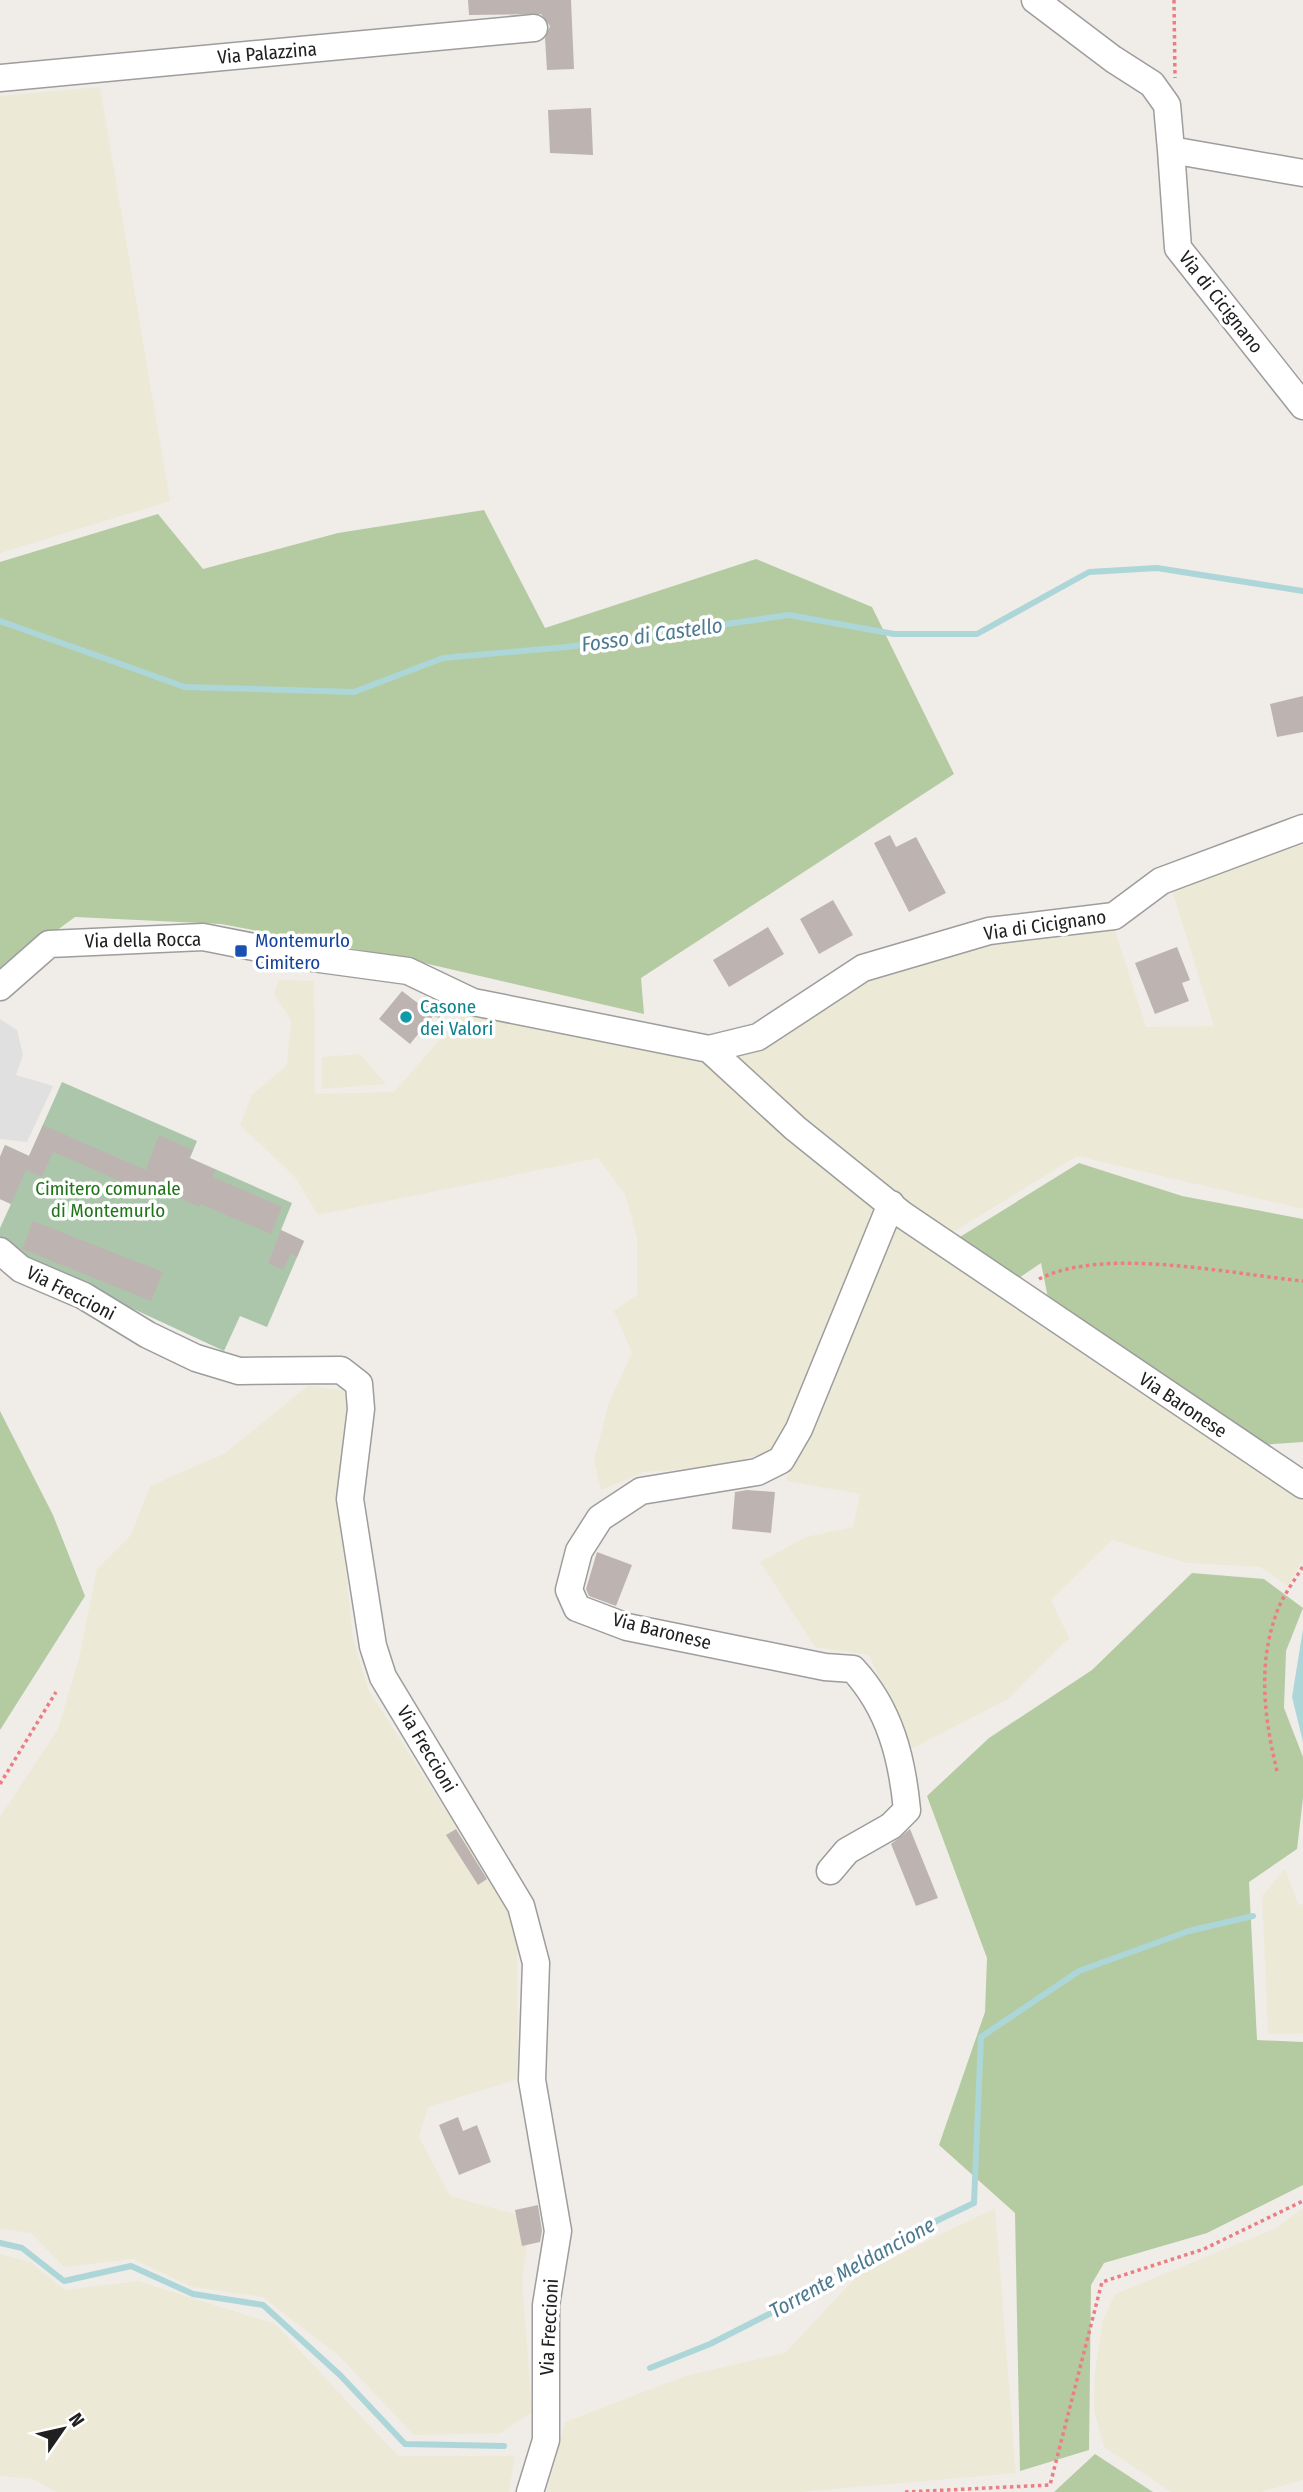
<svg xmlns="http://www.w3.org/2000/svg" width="1303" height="2492" viewBox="0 0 1303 2492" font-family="'Fira Sans Condensed',sans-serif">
	<rect width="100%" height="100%" fill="#f0ece8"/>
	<!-- farmland -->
	<path fill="#ecead6" d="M100,87l70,414 -170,52v-457z
		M1303,840v369l-226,-53 -132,81 -224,-185 150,-78 124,-35 118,-14 33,102 68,-1 -43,-139z
		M279,980l35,1 1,113 79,-2 72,-82 237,53 174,144 -92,230 -19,16 -48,14 -74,5 -43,18 -7,-29 15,-59 23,-49 -18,-42 23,-16v-57l-12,-44 -27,-36 -280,57 -23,-38 -55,-52 12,-30 35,-30 4,-45 -17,-26z
		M360,1054l26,30 -64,5v-32z
		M896,1223l407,277v59l-15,27 -28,-19 -73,-4 -75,-23 -61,60 18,38 -61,61 -97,50 -42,-94 -54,-8 -55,-85 46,-25 47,-10 7,-33 -74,-13z
		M309,1385l35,6 4,24 -10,84 15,139 15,51 137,214 12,40 1,136 -90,28 -9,30 31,59 81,23 -9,60 10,133 -31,21 -87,2 -74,-78 -77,-60 -71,-10 -59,-28 -69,8 -33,-34 -31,-4v-412l58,-88 21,-70 18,-90 34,-34 19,-49 74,-32z
		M1285,1869l13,35 5,1v128l-35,1 -6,-138z
		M995,2208l21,265 -216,19h-253l18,-70 120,-46 100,-23 73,-78z
		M1303,2208v272l-42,12h-90l-67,-45 -10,-37 1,-38 8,-52 12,-26 161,-66z
		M0,2254l30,8 35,28 73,-9 137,43 123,132h117l-6,36h-453l-23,-13 -33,-3z"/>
	<!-- forest -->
	<path fill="#b4cba1" d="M484,510l61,118 211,-69 116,48 82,167 -313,204 3,36 -246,-57 -177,-33 -146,-7 -75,55v-410l158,-48 45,55 135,-36z
		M1079,1163l103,33 121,23v223l-43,3 -210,-137 -9,-45 -28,19 -58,-42z
		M0,1411l53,104 32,81 -85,134z
		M1192,1573l72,6 39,29 -17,43 -2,57 19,49v41l-6,51 -48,33 8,158 46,2v143l-96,48 -103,30 -13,22 -2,165 -69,21 -5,-258 -76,-68 46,-133 2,-54 -60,-162 62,-58 103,-68z
		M1095,2454l58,38h-99z"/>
	<!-- cemetery -->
	<path fill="#acc6ab" d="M62,1082l135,59 -7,17 102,45 -11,27 23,11 -37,86 -27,-11 -16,35 -224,-104v-19l11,-24 -11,-5v-42l5,-12 24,11z"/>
	<!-- parking -->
	<path fill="#e0e0e0" d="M0,1019l17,11 6,25 -7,20 37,11 -26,56 -27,-3z"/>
	<!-- water -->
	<path fill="#add6d8" d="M1303,1629v113l-11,-45z"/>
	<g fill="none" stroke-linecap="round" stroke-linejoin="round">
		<!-- stream -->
		<path stroke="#add6d8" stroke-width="6" d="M0,621l185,66 169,5 89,-34 124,-11 222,-32 105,19h83l112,-62 68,-4 146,23
			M0,2243l22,5 42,33 67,-15 62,28 70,11 77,70 65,69 99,2
			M650,2368l60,-24 85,-43 89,-55 90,-43 7,-166 98,-66 110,-40 64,-15"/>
	</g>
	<!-- building -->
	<path fill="#bdb4b1" d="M468,0h103l3,69 -27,1 -2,-32 5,-12 -9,-12 -72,1z
		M591,108l2,47 -43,-2 -2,-43z
		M1303,696v36l-26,5 -7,-33z
		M890,835l6,12 20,-10 30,56 -37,19 -35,-69z
		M833,900l20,35 -34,19 -19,-35z
		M768,927l16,27 -55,33 -16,-27z
		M1177,947l13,33 -8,3 7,18 -34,13 -20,-51z
		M402,991l17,13 5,-8 21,10 -6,12 -6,-2 -23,28 -31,-25z
		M43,1125l103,45 -8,19 -85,-37 -11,25 -16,-7 -15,34 -11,-5v-42l5,-12 24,11z
		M159,1135l34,15 -4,8 27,12 -3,7 69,30 -11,27 -71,-30 -1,3 -57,-27z
		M33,1221l130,51 -12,29 -129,-52z
		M281,1230l23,11 -7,16 -6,-3 -8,16 -15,-7z
		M747,1490l28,2 -4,41 -39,-4 3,-37z
		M597,1552l35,13 -16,41 -27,-10 -3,-7z
		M456,1829l31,50 -9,6 -32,-50z
		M910,1829l28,69 -22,8 -25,-62z
		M458,2117l5,14 14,-6 14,37 -32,13 -20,-50z
		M538,2205l4,26 -2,11 -18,4 -7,-36z"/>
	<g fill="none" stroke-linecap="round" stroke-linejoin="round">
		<!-- minor casing -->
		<g stroke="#9d9d9d" stroke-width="29">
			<path id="minor" d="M1035,0l78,59 39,25 15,21 4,45
				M0,78l534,-50
				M1303,173l-132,-23 7,98 125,158
				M0,987l49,-43 154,-7 102,20 103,14 65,31 236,47 49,-12 105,-69 126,-37 125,-15 47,-35 142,-53
				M709,1049l86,79 108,87 400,270
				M0,1251l21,18 63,27 64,39 48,23 43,13 102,-1 18,14 2,25 -11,90 23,147 10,31 138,229 15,57 -4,117 26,151 -12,74v135l-16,52
				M830,1871l17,-20 44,-25 16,-16c-5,-52 -17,-101 -54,-141l-28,-2 -198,-40 -50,-19 -8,-18 10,-39 21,-33 41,-27 116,-19 24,-12 18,-31 92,-225"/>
		</g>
		<!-- path -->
		<path stroke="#eb7d84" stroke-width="3.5" stroke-dasharray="3.5 3.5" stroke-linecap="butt" d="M1174,0l1,78
			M1039,1279c65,-33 191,-5 264,2
			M1277,1771c-13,-54 -20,-108 1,-162 6,-15 17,-29 25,-43
			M0,1784l56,-92
			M905,2492l145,-7 52,-203 102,-33 99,-48"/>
		<!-- minor -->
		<use href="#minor" stroke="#fff" stroke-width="26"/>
	</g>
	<!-- markers -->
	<rect fill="#1a4fb4" stroke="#fff" stroke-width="2.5" x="234" y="944" width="14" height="14" rx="3.5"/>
	<circle fill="#0f9aa8" stroke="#fff" stroke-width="2.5" cx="406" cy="1017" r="7"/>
	<g text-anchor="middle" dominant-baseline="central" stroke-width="7" stroke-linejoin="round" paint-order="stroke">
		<!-- street labels -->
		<g font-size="19" fill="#202020" stroke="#fff">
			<text transform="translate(267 53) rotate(-5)">Via Palazzina</text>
			<text transform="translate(1221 302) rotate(52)">Via di Cicignano</text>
			<text transform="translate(1045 925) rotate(-8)">Via di Cicignano</text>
			<text transform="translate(143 940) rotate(-1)">Via della Rocca</text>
			<text transform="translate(71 1293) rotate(27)">Via Freccioni</text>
			<text transform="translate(1183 1405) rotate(34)">Via Baronese</text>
			<text transform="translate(662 1631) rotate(14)">Via Baronese</text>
			<text transform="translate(427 1749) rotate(59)">Via Freccioni</text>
			<text transform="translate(549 2327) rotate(-87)">Via Freccioni</text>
		</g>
		<!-- transit labels -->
		<g font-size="19" fill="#164399" stroke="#fff" text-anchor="start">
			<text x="255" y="940">Montemurlo<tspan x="255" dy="22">Cimitero</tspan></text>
		</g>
		<!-- culture labels -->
		<g font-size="19" fill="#0d838f" stroke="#fff" text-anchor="start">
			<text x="420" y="1006">Casone<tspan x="420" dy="22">dei Valori</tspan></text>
		</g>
		<!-- park labels -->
		<g font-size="19" fill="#1f7518" stroke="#fff">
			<text x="108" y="1188">Cimitero comunale<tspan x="108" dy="22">di Montemurlo</tspan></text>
		</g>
		<!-- water labels -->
		<g font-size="21" font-style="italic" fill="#4c7a90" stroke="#fff">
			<text transform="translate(652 635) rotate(-8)">Fosso di Castello</text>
			<text transform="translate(852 2268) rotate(-29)">Torrente Meldancione</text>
		</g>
	</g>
	<!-- north arrow -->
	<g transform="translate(63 2429) rotate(56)" stroke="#ffffff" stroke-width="5" paint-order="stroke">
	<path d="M0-5L12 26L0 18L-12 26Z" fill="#202020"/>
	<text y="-10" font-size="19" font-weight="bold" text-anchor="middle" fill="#202020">N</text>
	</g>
</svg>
